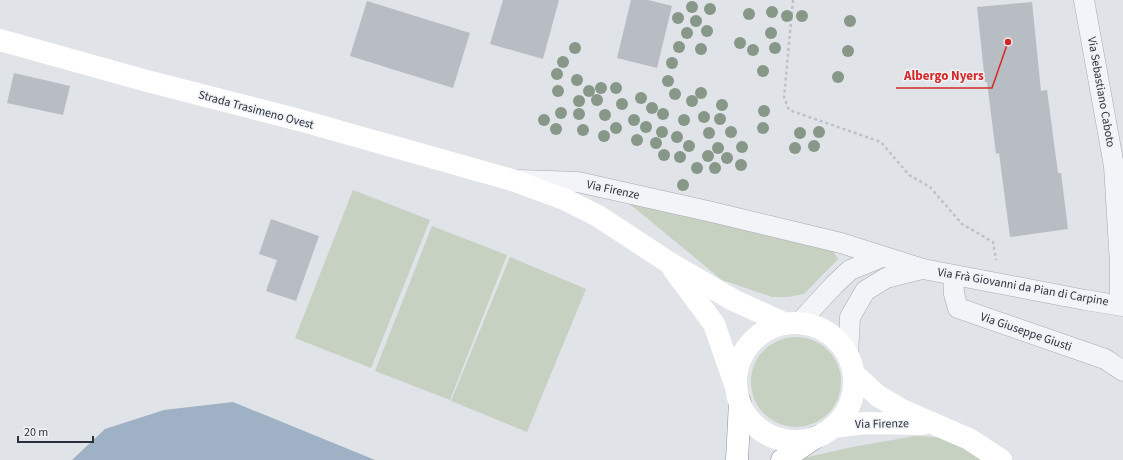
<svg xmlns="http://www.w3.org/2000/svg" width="1123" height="460" viewBox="0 0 1123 460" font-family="'Source Sans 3',sans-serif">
	<rect width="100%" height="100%" fill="#e0e3e8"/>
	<!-- green -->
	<path fill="#c6d1c2" d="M353,190l77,30 -59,148 -76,-30z
		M628,203l205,48 5,8 -34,35 -16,3h-16l-50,-17 -80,-66z
		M432,226l75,29 -57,145 -75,-29z
		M510,257l76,32 -59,143 -76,-31z
		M751 382a45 45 0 1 1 90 0a45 45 0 1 1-90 0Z
		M915,436l54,3 32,21h-206l57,-13z"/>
	<!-- water -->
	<path fill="#9eb1c5" d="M233,402l142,58h-303l33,-31 59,-19z"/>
	<!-- building -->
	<path fill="#b8bdc4" d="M503,0h56l-16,59 -53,-15z
		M631,0h17l24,6 -15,62 -40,-10z
		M367,1l103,32 -17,55 -103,-32z
		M1032,2l9,89 6,-1 11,83h3l7,56 -58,8 -11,-84 -3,1 -9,-72h-2l-8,-75z
		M14,73l56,13 -7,29 -56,-12z
		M271,219l48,17 -23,65 -30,-10 11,-31 -18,-6z"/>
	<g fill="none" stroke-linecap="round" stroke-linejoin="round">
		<!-- minor casing -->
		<g stroke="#a6aab2" stroke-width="21">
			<path id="minor" d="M1084,0l30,166 6,98v41
				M520,180l58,2 134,30 129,31 82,26 162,31 38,6
				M953,275l1,19 4,14 147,51 18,12
				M799,323l35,-38 16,-15 32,-13
				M848,355l2,-38 15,-26 21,-13 36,-9"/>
		</g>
		<!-- motorway casing -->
		<g stroke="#89919d" stroke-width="23">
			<path id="motorway" d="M737,460l3,-58
				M782,460l34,-23"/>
		</g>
		<!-- path -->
		<path stroke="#bfc1c7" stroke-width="2.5" stroke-dasharray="3 3" stroke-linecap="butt" d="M793,0l-9,98 5,12 92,32 28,33 21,12 32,37 31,18 3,18"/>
		<!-- minor -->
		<use href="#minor" stroke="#f3f4f7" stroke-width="20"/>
		<!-- secondary -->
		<path stroke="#fff" stroke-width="22" d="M0,40l147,41 152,39 213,60 52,19 34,17 70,46 65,38 53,24
			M674,270l40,54 21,60
			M736 382a59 59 0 1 1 118 0a59 59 0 1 1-118 0Z
			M854,374l24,22 24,14 67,29 32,21
			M833,427l32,-4 58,1"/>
		<!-- motorway -->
		<use href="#motorway" stroke="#fff" stroke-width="22"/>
	</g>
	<!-- trees -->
	<g fill="#879788">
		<circle cx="692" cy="7" r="6"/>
		<circle cx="710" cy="9" r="6"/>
		<circle cx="772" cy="12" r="6"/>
		<circle cx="749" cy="14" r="6"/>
		<circle cx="787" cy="16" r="6"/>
		<circle cx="802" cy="16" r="6"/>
		<circle cx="678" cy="18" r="6"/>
		<circle cx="696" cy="21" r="6"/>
		<circle cx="850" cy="21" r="6"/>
		<circle cx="707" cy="31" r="6"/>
		<circle cx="687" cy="33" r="6"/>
		<circle cx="771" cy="33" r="6"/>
		<circle cx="740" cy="43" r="6"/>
		<circle cx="679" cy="47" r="6"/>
		<circle cx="575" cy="48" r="6"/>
		<circle cx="775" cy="48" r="6"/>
		<circle cx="701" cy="49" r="6"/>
		<circle cx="753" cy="50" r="6"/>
		<circle cx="848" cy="51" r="6"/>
		<circle cx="563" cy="62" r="6"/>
		<circle cx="672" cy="63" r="6"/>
		<circle cx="763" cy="71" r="6"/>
		<circle cx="557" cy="74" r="6"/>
		<circle cx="838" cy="77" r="6"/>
		<circle cx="577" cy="80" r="6"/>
		<circle cx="668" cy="81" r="6"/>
		<circle cx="601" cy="88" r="6"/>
		<circle cx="616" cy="88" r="6"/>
		<circle cx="558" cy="91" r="6"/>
		<circle cx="589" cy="91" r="6"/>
		<circle cx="701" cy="93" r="6"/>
		<circle cx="675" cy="94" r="6"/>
		<circle cx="641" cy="98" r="6"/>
		<circle cx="597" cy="100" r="6"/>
		<circle cx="579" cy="101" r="6"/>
		<circle cx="692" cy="101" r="6"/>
		<circle cx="622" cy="104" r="6"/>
		<circle cx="722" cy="105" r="6"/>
		<circle cx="652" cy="108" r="6"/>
		<circle cx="764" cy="111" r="6"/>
		<circle cx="561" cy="113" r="6"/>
		<circle cx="579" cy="114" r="6"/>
		<circle cx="663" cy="114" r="6"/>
		<circle cx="605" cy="115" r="6"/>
		<circle cx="704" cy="117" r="6"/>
		<circle cx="720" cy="119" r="6"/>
		<circle cx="544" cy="120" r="6"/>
		<circle cx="634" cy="120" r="6"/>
		<circle cx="684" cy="120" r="6"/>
		<circle cx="646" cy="127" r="6"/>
		<circle cx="616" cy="128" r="6"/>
		<circle cx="763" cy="128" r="6"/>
		<circle cx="556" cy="129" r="6"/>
		<circle cx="583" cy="130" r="6"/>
		<circle cx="662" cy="132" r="6"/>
		<circle cx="731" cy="132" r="6"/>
		<circle cx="819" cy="132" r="6"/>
		<circle cx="709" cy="133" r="6"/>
		<circle cx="800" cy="133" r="6"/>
		<circle cx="604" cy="136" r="6"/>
		<circle cx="677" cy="137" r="6"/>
		<circle cx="637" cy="140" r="6"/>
		<circle cx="656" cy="143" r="6"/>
		<circle cx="689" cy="146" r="6"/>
		<circle cx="814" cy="146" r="6"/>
		<circle cx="742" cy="147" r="6"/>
		<circle cx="718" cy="148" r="6"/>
		<circle cx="795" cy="148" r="6"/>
		<circle cx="664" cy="155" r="6"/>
		<circle cx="708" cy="156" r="6"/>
		<circle cx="680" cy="157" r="6"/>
		<circle cx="727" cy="158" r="6"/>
		<circle cx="741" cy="165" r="6"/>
		<circle cx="697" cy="168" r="6"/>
		<circle cx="715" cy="168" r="6"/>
		<circle cx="683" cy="185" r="6"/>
	</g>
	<g text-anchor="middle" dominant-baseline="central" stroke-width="3" stroke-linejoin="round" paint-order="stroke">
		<!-- street labels -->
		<g font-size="12" fill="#2a313e" stroke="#f0f2f6">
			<text transform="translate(1101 92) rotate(80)">Via Sebastiano Caboto</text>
			<text transform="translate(256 110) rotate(15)">Strada Trasimeno Ovest</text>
			<text transform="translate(613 190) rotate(12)">Via Firenze</text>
			<text transform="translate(1023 287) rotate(10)">Via Frà Giovanni da Pian di Carpine</text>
			<text transform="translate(1026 332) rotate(19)">Via Giuseppe Giusti</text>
			<text transform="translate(882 424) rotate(-1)">Via Firenze</text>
		</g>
	</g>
	<!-- callouts -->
	<path fill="none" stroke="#d62828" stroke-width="1.5" d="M1008 42L992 88H896"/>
	<circle fill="#d62828" stroke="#f0f2f6" stroke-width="1.5" cx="1008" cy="42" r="4"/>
	<g font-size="13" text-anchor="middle" font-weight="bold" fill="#d62828" stroke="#f0f2f6" stroke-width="3" stroke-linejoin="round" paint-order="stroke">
		<text x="944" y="80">Albergo Nyers</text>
	</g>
	<!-- scale -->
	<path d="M18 436v6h75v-6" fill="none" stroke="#2a313e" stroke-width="2"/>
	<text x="24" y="436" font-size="12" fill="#2a313e" stroke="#f0f2f6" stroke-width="3" paint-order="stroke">20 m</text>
</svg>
